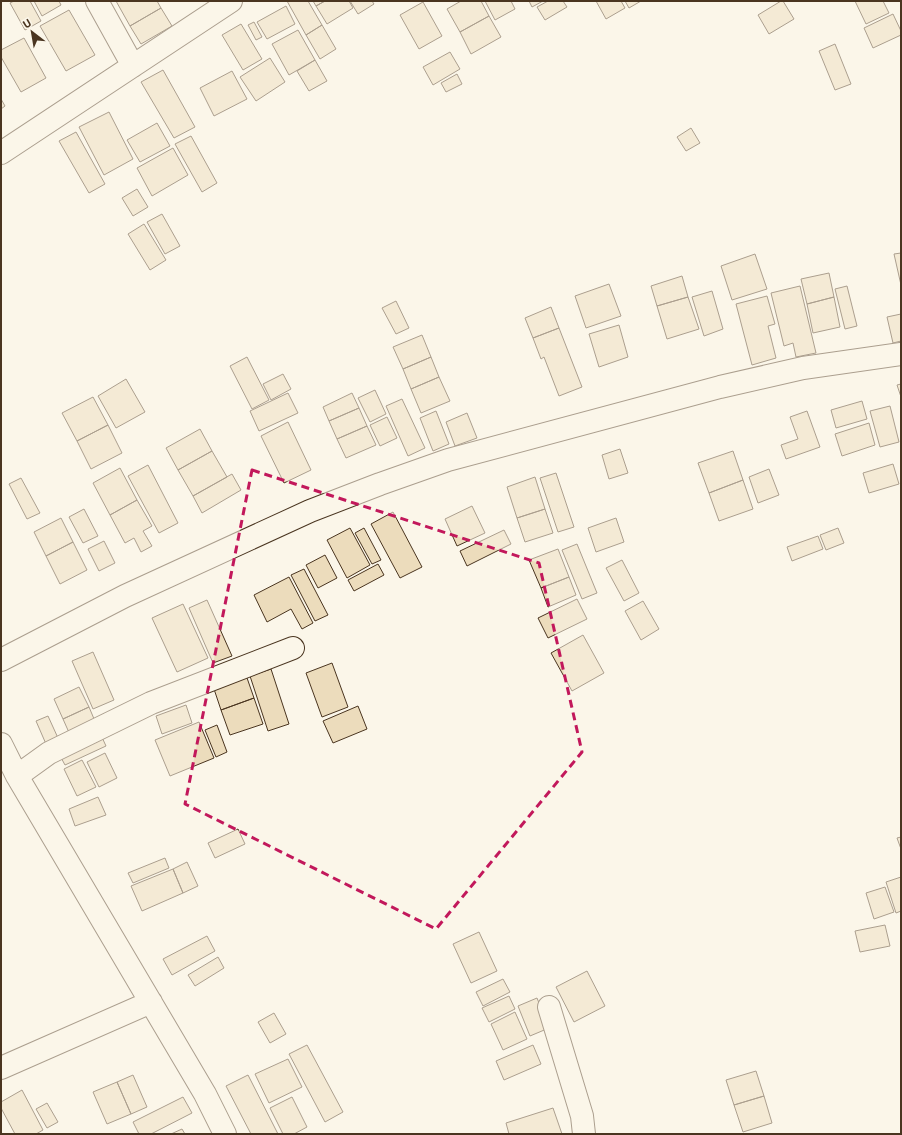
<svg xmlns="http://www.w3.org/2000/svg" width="902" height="1135" viewBox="0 0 902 1135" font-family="'Exo 2',sans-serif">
	<rect width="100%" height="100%" fill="#fbf6e9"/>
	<!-- building -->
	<path fill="#ecdcbc" stroke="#4a3520" d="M14,1h16l11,20 -16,9 -15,-27z
		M34,1h25l2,4 -19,11z
		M116,1h41l4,7 -31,18z
		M287,1h21l14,24 -16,10z
		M313,1h12l-9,5z
		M325,1h24l4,7 -26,16 -11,-18z
		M350,1h22l2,3 -16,10z
		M461,1h20l8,15 -29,16 -13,-23z
		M485,1h26l4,8 -20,11z
		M529,1h14l-11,6z
		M548,1h15l4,6 -22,13 -8,-13z
		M596,1h25l4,7 -19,11z
		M625,1h16l-12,7z
		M781,1h2l11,18 -25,15 -11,-19z
		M855,1h28l6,12 -23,11z
		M423,2l19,34 -23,13 -19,-34z
		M286,6l9,18 -28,15 -10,-17z
		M161,8l11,18 -31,18 -11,-18z
		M69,10l26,45 -29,16 -26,-45z
		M893,14l8,17v4l-28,13 -9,-20z
		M489,16l12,21 -30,17 -11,-22z
		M254,22l8,15 -6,3 -8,-15z
		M241,24l21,35 -19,11 -21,-35z
		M322,25l14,24 -16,10 -14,-24z
		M298,30l17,30 -26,15 -17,-31z
		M24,38l22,40 -25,14 -20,-35v-7z
		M835,44l16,40 -16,6 -16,-39z
		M450,52l10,17 -27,16 -10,-18z
		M270,58l15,24 -29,19 -16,-24z
		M315,60l12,21 -18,10 -12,-20z
		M163,70l32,57 -21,11 -33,-56z
		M232,71l15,28 -33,17 -14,-28z
		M457,74l5,10 -16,8 -5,-9z
		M1,99l4,7 -4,3z
		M109,112l24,47 -29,16 -25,-48z
		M157,123l13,23 -30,16 -13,-22z
		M691,128l9,15 -14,8 -9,-14z
		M76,132l29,52 -16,9 -30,-52z
		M191,136l26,47 -15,9 -27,-48z
		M173,148l15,27 -36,21 -15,-28z
		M137,189l11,18 -15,9 -11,-18z
		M162,214l18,32 -15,8 -18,-32z
		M144,224l22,36 -16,10 -22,-36z
		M901,253v32l-7,-31z
		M755,254l12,35 -35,11 -11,-34z
		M829,273l5,24 -27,7 -6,-25z
		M682,276l6,21 -31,9 -6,-20z
		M609,284l12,32 -35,12 -11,-32z
		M800,286l16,67 -20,4 -3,-14 -9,3 -13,-53z
		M847,286l10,40 -12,3 -10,-40z
		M712,291l11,38 -19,7 -12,-39z
		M767,296l8,28 -7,2 8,32 -24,7 -16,-61z
		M688,297l11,32 -32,10 -10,-33z
		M834,297l6,30 -27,6 -6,-29z
		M396,301l13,27 -13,6 -14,-26z
		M551,307l8,21 -26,10 -8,-20z
		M901,314v27l-8,2 -6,-26z
		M619,325l9,32 -29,10 -10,-33z
		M559,328l23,59 -23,9 -15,-39 -3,2 -8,-21z
		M422,335l9,22 -28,12 -10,-22z
		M247,357l22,43 -17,9 -22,-43z
		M431,357l8,20 -28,12 -8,-20z
		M283,374l8,15 -20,11 -8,-16z
		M439,377l11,24 -29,12 -10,-24z
		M126,379l19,33 -29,16 -18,-32z
		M901,384v13l-4,-12z
		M375,390l11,24 -16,8 -12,-24z
		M288,393l10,20 -39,18 -9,-20z
		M352,393l7,15 -30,13 -6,-14z
		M93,397l15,28 -31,16 -15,-28z
		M402,399l23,49 -17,8 -22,-50z
		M862,401l5,18 -31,9 -5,-18z
		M890,406l9,36 -19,5 -10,-36z
		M359,408l8,18 -30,13 -8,-18z
		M436,411l13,33 -16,7 -13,-33z
		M807,411l13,36 -34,12 -5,-14 17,-6 -8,-22z
		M467,413l10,25 -22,8 -9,-24z
		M387,417l10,21 -17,8 -10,-21z
		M288,422l23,48 -27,13 -23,-47z
		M869,423l6,22 -33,11 -7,-22z
		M108,425l14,28 -31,16 -14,-28z
		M367,426l9,19 -30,13 -9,-19z
		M200,429l12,22 -34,19 -12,-22z
		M620,449l8,24 -19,6 -7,-24z
		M212,451l15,26 -34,19 -15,-26z
		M733,451l10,29 -34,13 -11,-30z
		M893,464l6,20 -30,9 -6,-20z
		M148,465l30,58 -19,10 -31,-57z
		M120,468l17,32 -27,15 -17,-32z
		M769,469l10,26 -21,8 -9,-26z
		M556,473l18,54 -16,5 -18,-54z
		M232,474l9,16 -39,23 -9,-17z
		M535,477l10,32 -28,9 -10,-31z
		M21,478l19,35 -13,6 -18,-35z
		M743,480l10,29 -34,12 -10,-28z
		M137,500l15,26 -9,5 9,15 -11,6 -7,-14 -9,5 -15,-28z
		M472,506l13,27 -28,13 -12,-27z
		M84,509l14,27 -15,7 -14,-26z
		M545,509l8,24 -28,9 -8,-24z
		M393,512l29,55 -22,11 -29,-54z
		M61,518l12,24 -27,14 -12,-24z
		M616,518l8,24 -28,10 -8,-24z
		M350,528l20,37 -23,13 -20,-38z
		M364,528l17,32 -9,4 -17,-31z
		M838,528l6,15 -18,7 -6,-15z
		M504,530l7,14 -44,22 -7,-15z
		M818,536l5,13 -31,12 -5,-14z
		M104,541l11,22 -16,8 -11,-22z
		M73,542l14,28 -27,14 -14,-28z
		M577,544l20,49 -15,6 -20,-49z
		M558,549l11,28 -28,11 -12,-28z
		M325,555l12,23 -19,10 -12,-23z
		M622,560l17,33 -15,8 -18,-33z
		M378,564l6,11 -30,16 -6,-11z
		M304,569l24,46 -13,6 -24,-46z
		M289,577l24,46 -11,6 -11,-20 -24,13 -13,-27z
		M569,577l7,18 -28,12 -7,-19z
		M577,599l10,20 -39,19 -10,-20z
		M207,600l25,56 -19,7 -24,-55z
		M643,601l16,28 -18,11 -16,-29z
		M183,604l25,54 -31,14 -25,-54z
		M583,635l21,38 -32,18 -21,-38z
		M93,652l21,48 -21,9 -21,-48z
		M332,663l16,44 -26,10 -16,-44z
		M271,669l18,55 -21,7 -18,-55z
		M246,675l8,23 -33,12 -8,-24z
		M79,687l10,20 -26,12 -9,-20z
		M254,698l9,26 -33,11 -9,-25z
		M186,705l6,18 -30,11 -6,-18z
		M358,706l9,23 -34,14 -10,-22z
		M89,707l8,19 -26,11 -8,-18z
		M48,716l10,22 -12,6 -10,-23z
		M199,722l15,36 -44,18 -15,-36z
		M217,725l10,27 -11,5 -11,-27z
		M100,733l6,13 -41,19 -7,-13z
		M105,753l12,25 -18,9 -12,-25z
		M82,760l14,27 -19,9 -13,-27z
		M98,797l8,18 -31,11 -6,-17z
		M238,829l7,15 -30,14 -7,-15z
		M901,837v12l-4,-11z
		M165,858l4,10 -36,15 -5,-10z
		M187,862l11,24 -15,7 -10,-24z
		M173,869l10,24 -41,18 -11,-25z
		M901,877v34l-5,2 -10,-31z
		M885,887l9,25 -20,7 -8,-26z
		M885,925l5,21 -30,6 -5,-21z
		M479,932l18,39 -26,12 -18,-39z
		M207,936l8,15 -43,24 -9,-16z
		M218,957l6,11 -29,18 -7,-11z
		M587,971l18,35 -31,16 -18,-35z
		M503,979l7,13 -27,14 -7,-14z
		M509,996l6,13 -26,13 -7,-14z
		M537,998l12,30 -19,8 -12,-30z
		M515,1012l12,27 -24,11 -12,-26z
		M274,1013l12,21 -16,9 -12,-21z
		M307,1045l36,67 -18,10 -36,-68z
		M533,1045l8,19 -37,16 -8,-19z
		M288,1059l14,28 -33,16 -14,-29z
		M756,1071l8,25 -30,9 -8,-25z
		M133,1075l14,32 -16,7 -14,-32z
		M248,1075l30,59h-27l-25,-48z
		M117,1082l14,32 -24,10 -14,-32z
		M22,1090l21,40 -7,4h-21l-14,-26v-6z
		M764,1096l8,27 -29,9 -9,-27z
		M183,1097l9,16 -41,21h-12l-6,-12z
		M292,1097l15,30 -13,7h-11l-13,-26z
		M47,1103l11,19 -11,6 -11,-19z
		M553,1108l9,26h-53l-3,-11z
		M182,1129l3,5h-14z"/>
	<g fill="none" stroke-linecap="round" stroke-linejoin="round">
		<!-- minor casing -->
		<g stroke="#4a3520" stroke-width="24">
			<path id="minor" d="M97,1l36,65
				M1,153l230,-152
				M1,660l124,-64 185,-85 70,-27 68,-24 272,-73 83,-19 98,-14
				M1,744l16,32 188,318 20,40
				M17,776l32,-23 102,-50 142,-55
				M549,1007l33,109 2,18
				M1,1068l150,-66"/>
		</g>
		<!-- minor -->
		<use href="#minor" stroke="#fbf6e9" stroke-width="22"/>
	</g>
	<!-- marked area -->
	<path d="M0 0H902V1135H0ZM252,470l287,93 43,189 -146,177 -251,-125z" fill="#fbf6e9" fill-opacity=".55" fill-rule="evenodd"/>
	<path fill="none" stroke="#c2185b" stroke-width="3" stroke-dasharray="8 5" stroke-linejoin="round" d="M252,470l287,93 43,189 -146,177 -251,-125z"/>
	<!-- border -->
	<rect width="902" height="1135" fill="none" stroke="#4a3520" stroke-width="4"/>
	<!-- north arrow -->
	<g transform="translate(32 32) rotate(329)" stroke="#fbf6e9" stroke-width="3" paint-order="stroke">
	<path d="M0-3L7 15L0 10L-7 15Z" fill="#4a3520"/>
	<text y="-6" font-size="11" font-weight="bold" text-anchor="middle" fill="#4a3520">U</text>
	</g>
</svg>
